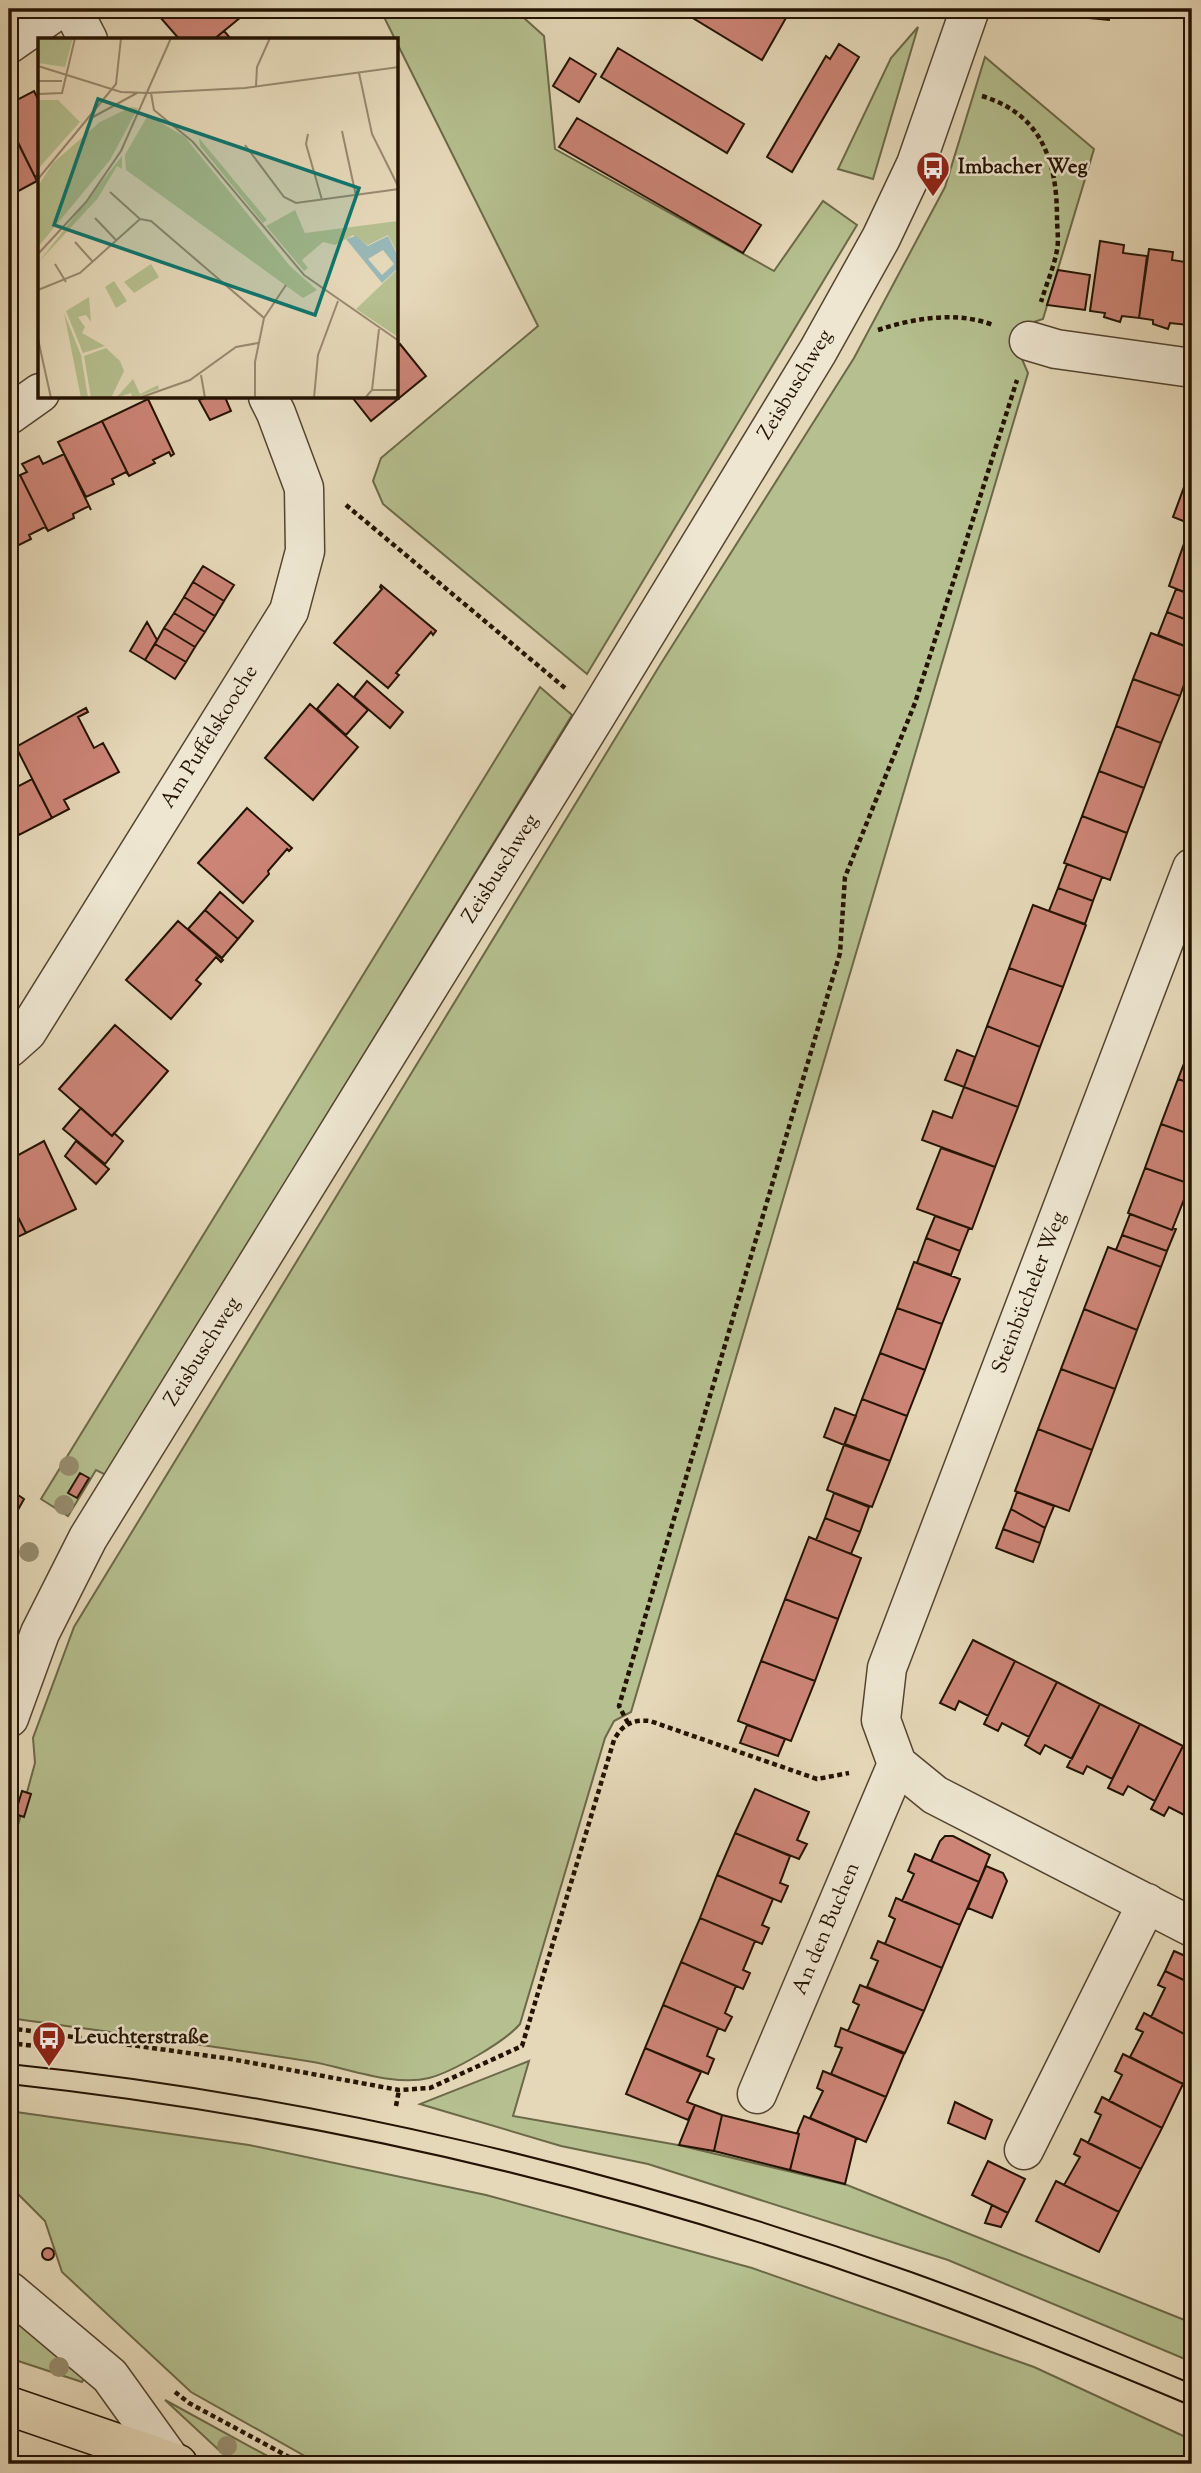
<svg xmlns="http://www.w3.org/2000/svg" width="1201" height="2473" viewBox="0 0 1201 2473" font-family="'Sorts Mill Goudy',serif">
	<rect width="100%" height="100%" fill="#e5d8b8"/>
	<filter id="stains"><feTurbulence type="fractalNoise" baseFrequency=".00286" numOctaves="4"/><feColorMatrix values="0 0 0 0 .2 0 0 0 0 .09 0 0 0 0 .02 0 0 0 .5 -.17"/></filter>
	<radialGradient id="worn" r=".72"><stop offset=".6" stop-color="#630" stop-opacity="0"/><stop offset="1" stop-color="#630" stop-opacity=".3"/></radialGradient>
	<!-- green -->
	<path fill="#b5bf8f" stroke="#6c6948" stroke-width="2" d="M380,9h134l30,27 11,113 219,122 49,-70 34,24 -270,449 -204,-170 -10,-23 8,-23 157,-132z
		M918,27l-45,152 -35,-10 53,-111z
		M985,57l109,92 -51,170 -28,9 -2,10 15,35 -397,1339 -17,9 -9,17 -85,286c-15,18 -68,48 -91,54 -34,9 -82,-10 -116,-16 -98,-16 -197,-29 -296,-43l-8,-6v-155l26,-95 -2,-25 41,-111 586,-962 194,-307 91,-171z
		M540,687l32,28 -466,760 -10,-5 -28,46 -27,-17z
		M529,2061l-16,55 165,29 169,40 345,138v39l-244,-102 -300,-96 -87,-18 -141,-42z
		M9,2111l240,34 237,50 266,73 282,99 158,73v24h-873l-128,-72 -129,-120 -17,-51 -36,-36z
		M9,2313l76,64 -3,5 -73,-24z
		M165,2400l117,64h-40l-20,-11z"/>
	<!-- building -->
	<path fill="#cc8476" stroke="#241302" stroke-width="2" d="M153,9h92l2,3 -34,28h-33z
		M678,9h113l-29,51z
		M1059,9h51l-1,11 -51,-5z
		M224,31l8,9h-19z
		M839,44l20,13 -67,115 -25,-15 59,-101 4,3z
		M618,48l126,76 -17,29 -126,-76z
		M570,58l26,16 -17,28 -26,-16z
		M34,91l6,12v71l-5,3 -26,-53v-20z
		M577,118l184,107 -18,28 -184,-106z
		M9,125l28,56 -28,15z
		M1100,241l24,4 -1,8 24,3 -8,62 -17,-2 -2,6 -16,-5 1,-4 -15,-2z
		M1149,249l24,3 -1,8 20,3v30l-4,32 -18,-2 -2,6 -15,-5v-4l-14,-2z
		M1058,270l32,5 -5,35 -38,-5z
		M1192,293v33l-4,-1z
		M400,344l26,32 -55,45 -19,-24h45v-50z
		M206,397h19l6,14 -21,9 -11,-20z
		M148,399l26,55 -3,2 -2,-4 -16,8 2,3 -26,13 -27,-55z
		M102,421l27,55 -3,-4 -14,7 2,5 -28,13 -28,-55z
		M64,454l27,56 -2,-4 -16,8 1,4 -26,13 -28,-56 7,-3 -5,-8 17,-8 4,8z
		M20,475l28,56 -3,-4 -16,8 2,4 -22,11v-69z
		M1187,479l5,1 -1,44 -18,-7z
		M1191,524h1v71l-23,-9z
		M203,566l31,19 -10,16 -31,-19z
		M193,582l31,19 -9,15 -31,-19z
		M381,585l55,46 -3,4 -2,-3 -35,41 3,2 -11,13 -54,-45 48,-54 -2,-2z
		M1176,589l16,6v27l-25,-10z
		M184,597l31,19 -10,16 -31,-19z
		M1167,612l25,10v27l-34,-14z
		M174,613l31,19 -10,15 -31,-19z
		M147,622l10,18 -12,20 -15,-9z
		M164,628l31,19 -9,15 -31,-18z
		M1151,633l41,16v13l-12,34 -47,-17z
		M155,644l31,18 -11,17 -30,-19z
		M1133,679l47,17 -19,47 -45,-17z
		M367,681l36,31 -13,16 -36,-31z
		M338,684l30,26 -22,25 -29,-26z
		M310,704l48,43 -45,53 -48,-42z
		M86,708l2,4 -10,5 16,31 9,-5 16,29 -55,28 5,9 -17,9 -36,-71z
		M1116,726l45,17 -17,45 -45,-17z
		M1099,771l45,17 -17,45 -45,-17z
		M32,779l20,39 -33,17 -10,-21v-23z
		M247,808l45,40 -3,3 -2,-2 -19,22 1,3 -26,29 -45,-40z
		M1082,816l45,17 -17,47 -46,-17z
		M1067,864l35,13 -9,24 -35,-13z
		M1058,888l35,13 -8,23 -36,-13z
		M220,892l33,29 -15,18 -33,-29z
		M1033,905l53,20 -23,62 -54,-19z
		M205,910l33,29 -16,19 -34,-29z
		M178,921l45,39 -2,2 -5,-5 -20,23 5,4 -30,35 -45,-39z
		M1009,968l54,19 -23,60 -53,-21z
		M115,1025l53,46 -56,65 -53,-47z
		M987,1026l53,21 -22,60 -54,-20z
		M1192,1043v41l-14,-5z
		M957,1050l18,7 -11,30 -19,-7z
		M1178,1079l14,5v51l-31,-11z
		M964,1087l54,20 -23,60 -73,-27 11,-29 19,7z
		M81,1108l31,28 2,-3 9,8 -18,23 -42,-35z
		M1161,1124l31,11v43l-2,6 -45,-16z
		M44,1141l32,68 -50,24 -17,-34v-39z
		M76,1141l33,28 -13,15 -31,-28z
		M941,1148l54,19 -23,62 -55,-20z
		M1145,1168l45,16 -18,46 -44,-17z
		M9,1199l17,34 -17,8z
		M1130,1214l42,16 1,-2 3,1 -9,22 -45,-16z
		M935,1216l34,12 -9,23 -34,-13z
		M1122,1235l45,16 -6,16 -45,-17z
		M926,1238l34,13 -9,24 -34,-12z
		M1108,1247l53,20 -24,63 -53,-21z
		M914,1262l46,17 -18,45 -45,-16z
		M897,1308l45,16 -17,46 -45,-17z
		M1084,1309l53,21 -22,59 -54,-20z
		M880,1353l45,17 -18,46 -45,-17z
		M1061,1369l54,20 -23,61 -54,-21z
		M862,1399l45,17 -17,45 -45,-17z
		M835,1408l21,8 -12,29 -20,-8z
		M1038,1429l54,21 -23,61 -54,-20z
		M844,1445l46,16 -18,46 -45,-17z
		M80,1473l9,5 -12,20 -9,-5z
		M9,1489l15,10 -15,27z
		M1017,1492l37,14 -9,22 -34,-19z
		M834,1493l35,14 -9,25 -35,-14z
		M1011,1509l34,19 -5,15 -37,-14z
		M825,1518l35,14 -9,22 -35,-14z
		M1003,1529l37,14 -7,19 -37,-14z
		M809,1537l52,21 -23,61 -53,-20z
		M785,1599l53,20 -23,62 -54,-20z
		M973,1640l42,21 -27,55 -29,-15 -4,9 -15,-7z
		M761,1661l54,20 -24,60 -53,-20z
		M1015,1661l42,21 -28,55 -27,-14 -4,8 -14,-7z
		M1057,1682l43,22 -28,55 -27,-14 -5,9 -15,-9z
		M1100,1704l40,20 -28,55 -25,-13 -4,8 -16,-7z
		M1140,1724l43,22 -28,55 -27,-15 -5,9 -15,-7z
		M747,1725l38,14 -7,17 -38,-13z
		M1183,1746l9,4v69l-23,-12 -5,9 -13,-7z
		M755,1789l54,23 -12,28 10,4 -8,15 -64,-26z
		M22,1791l9,3 -7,23 -9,-3z
		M735,1833l55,23 -10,27 8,3 -7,16 -64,-27z
		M945,1836h8l37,19 -11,27 -48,-21 9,-20z
		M915,1854l64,28 -19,43 -58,-24 12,-27 -6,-3z
		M986,1866l17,7 4,8 -15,37 -24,-10z
		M717,1875l56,24 -11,26 7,3 -7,16 -62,-26z
		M896,1898l64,27 -18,43 -57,-24 10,-25 -6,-3z
		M700,1918l55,23 -12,29 7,3 -7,16 -62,-27z
		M878,1941l64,27 -18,43 -57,-24 11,-26 -7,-3z
		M1174,1951l18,8v15l-4,8 -23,-11z
		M681,1962l55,24 -11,27 7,4 -7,14 -62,-26z
		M1165,1971l27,13v54l-41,-21 14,-29 -7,-3z
		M860,1985l64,26 -19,42 -57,-22 11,-26 -6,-3z
		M663,2005l55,23 -11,28 7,3 -6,15 -63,-26z
		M1144,2013l48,25v28l-9,18 -53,-27 13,-25 -7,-3z
		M841,2028l63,26 -18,43 -55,-23 11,-26 -7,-2z
		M645,2048l56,24 -14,30 8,3 -7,15 -62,-26z
		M1123,2054l60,30 -21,44 -53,-27 13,-26 -7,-4z
		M823,2071l63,26 -20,45 -56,-24 13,-27 -6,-3z
		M1102,2097l60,31 -21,41 -53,-26 13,-28 -6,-3z
		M955,2102l37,18 -7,19 -37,-16z
		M695,2105l27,10 -8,36 -35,-6z
		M722,2115l77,19 -9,36 -76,-19z
		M804,2116l52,22 -11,46 -55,-14 9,-36 -2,-1z
		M1081,2139l60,30 -22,43 -55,-27 16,-28 -6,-3z
		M988,2161l37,18 -17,34 -36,-18z
		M1056,2181l63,31 -20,40 -63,-31z
		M992,2205l16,8 -7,14 -16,-4z
		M42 2254a6 6 0 1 1 12 0a6 6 0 1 1-12 0Z"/>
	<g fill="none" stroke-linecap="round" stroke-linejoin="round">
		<!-- minor casing -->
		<g stroke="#544430" stroke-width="41">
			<path id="minor" d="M72,9l16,31
				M9,44l50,-35
				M1029,341l27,8 136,19
				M9,415l31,-22
				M1192,868l-305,800 -6,52 16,44 38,31 257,132
				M9,1048l18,-16 262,-421 16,-60 -1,-63 -28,-75 -8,-16
				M9,1718l31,-85 48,-95 509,-824 221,-363 63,-113 35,-74 54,-155
				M757,2094l140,-330
				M1024,2150l123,-247
				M9,2291l101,85 61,85"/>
		</g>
		<!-- major casing -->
		<g stroke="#241302" stroke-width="41">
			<path id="major" d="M9,2406l169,58"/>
		</g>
		<!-- path -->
		<path stroke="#241302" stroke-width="4.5" stroke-dasharray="5 3.5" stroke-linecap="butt" d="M982,96c59,18 75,64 75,122 0,10 2,22 0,32 -3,17 -11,35 -16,52
			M878,330c36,-12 79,-19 115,-5
			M346,505l219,183
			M628,1723l-9,-17 221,-753 5,-76 70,-174 102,-323
			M9,2028l222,31 168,31 31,-2 92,-42 92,-306c8,-15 18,-21 36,-19l167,58 32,-6
			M9,2043l53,6
			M396,2106l3,-16
			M175,2392l14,11 113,61"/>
		<!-- minor -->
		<use href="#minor" stroke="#eee6d1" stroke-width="38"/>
		<!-- major -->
		<use href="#major" stroke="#e5d8b8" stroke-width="38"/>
		<!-- tram -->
		<path stroke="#241302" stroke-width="2" d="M9,2064c303,31 615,106 902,208 95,34 188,73 281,112
			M9,2084c304,33 608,104 896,208 97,35 192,74 287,114"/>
	</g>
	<!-- trees -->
	<g fill="#978d6f">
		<circle cx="69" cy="1466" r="10"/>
		<circle cx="64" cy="1505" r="10"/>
		<circle cx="29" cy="1552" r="10"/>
		<circle cx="59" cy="2367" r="10"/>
		<circle cx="227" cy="2446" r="10"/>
	</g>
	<!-- icons -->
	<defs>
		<g id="bus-pin" transform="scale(1.75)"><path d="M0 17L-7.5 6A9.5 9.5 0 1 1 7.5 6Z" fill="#8f2418" stroke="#eee6d1"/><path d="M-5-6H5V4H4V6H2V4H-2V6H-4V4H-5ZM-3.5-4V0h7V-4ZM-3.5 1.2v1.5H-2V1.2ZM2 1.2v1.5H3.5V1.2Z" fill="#fff"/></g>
	</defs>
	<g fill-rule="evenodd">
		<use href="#bus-pin" x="933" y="168"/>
		<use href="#bus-pin" x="49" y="2038"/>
	</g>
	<g text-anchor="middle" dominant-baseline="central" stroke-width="5" stroke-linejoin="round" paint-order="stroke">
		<!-- poi labels -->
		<g font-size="21" font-weight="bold" fill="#241302" stroke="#eee6d1" text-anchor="start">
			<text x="958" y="168">Imbacher Weg</text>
			<text x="74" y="2038">Leuchterstraße</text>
		</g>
		<!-- street labels -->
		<g font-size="21" fill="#241302" stroke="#eee6d1">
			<text transform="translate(796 385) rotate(-59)">Zeisbuschweg</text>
			<text transform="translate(210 737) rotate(-58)">Am Puffelskooche</text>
			<text transform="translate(501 869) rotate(-58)">Zeisbuschweg</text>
			<text transform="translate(1030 1293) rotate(-69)">Steinbücheler Weg</text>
			<text transform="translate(203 1352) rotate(-58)">Zeisbuschweg</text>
			<text transform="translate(827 1929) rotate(-67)">An den Buchen</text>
		</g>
	</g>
	<!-- overview -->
	<g transform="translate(38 38)">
		<rect width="360" height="360" fill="#e5d8b8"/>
		<path d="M0,0h35l-8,29 -27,-4zM0,62h20l22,22 -42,47zM93,69l7,1 -28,52 -72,87v-61l15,-23 47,-41zM110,77l37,22 105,129 27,24 -14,8 -177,-128 -1,-15zM161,100l68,82 -4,3 -63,-77zM84,118v13l-5,-3 -19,32 -60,65zM257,172l10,23 93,-12v33l-10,-19 -20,10 -15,-10 -18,10 -12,-3 -21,18 6,8 -4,3 -38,-45zM113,226l8,13 -25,16 -10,-11zM360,231v68l-42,-28zM76,243l13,20 -11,7 -11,-21zM51,259l2,25 -5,-7 -8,2 7,10 -3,6 23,13 -22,7 -17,-42zM26,275l17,42 7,43h-7zM68,310l14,13 4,10 -13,27h-20l-7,-42zM95,341l7,15 18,-9 1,4 -20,7 -7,1 -1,-4 -15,5z" fill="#b5bf8f"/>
		<path d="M318,198l12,10 20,-10 10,20v12l-16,15 -36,-44zM345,212l11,14 -12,11 -14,-16z" fill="#98b8b7" fill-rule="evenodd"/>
		<path fill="none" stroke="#98896f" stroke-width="2" d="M0,28l83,26 27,1 97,-5 154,-21M321,35l13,61 27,54M0,43h24M218,48l1,-19 13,-29M113,55l3,17 39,32 111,133 95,66M0,56l24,-1 13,-55M55,79l44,-24M304,93l14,65M270,96l-2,10 16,56M207,107l39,52 12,6 103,-14M0,141l78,-95 5,-46M72,154l30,27M57,180l21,22M37,204l18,20M0,216l48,-52 35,-51 50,-113M17,226l11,18M0,252l42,-17 60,-54 11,2 113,97 -9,44v36M226,280l22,-33M0,301l13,59M163,337l4,23M334,352h27M101,360l51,-18 46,-33 22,-4M276,360l4,-43 20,-54M327,360l7,-8 7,-61"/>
		<path fill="#0f766e" fill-opacity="0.15" stroke="#0f766e" stroke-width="3.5" d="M60,61l261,89 -44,127 -261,-90z"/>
		<rect width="360" height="360" fill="none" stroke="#241302" stroke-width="3.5"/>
	</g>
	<!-- margin -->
	<rect width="1201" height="2473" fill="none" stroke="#e5d8b8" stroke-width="35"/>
	<rect x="10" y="10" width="1180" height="2452" fill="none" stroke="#241302" stroke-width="3.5"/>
	<rect x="18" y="18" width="1166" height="2438" fill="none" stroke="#241302" stroke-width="2"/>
	<rect width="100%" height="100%" filter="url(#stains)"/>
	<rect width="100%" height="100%" fill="url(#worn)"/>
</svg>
